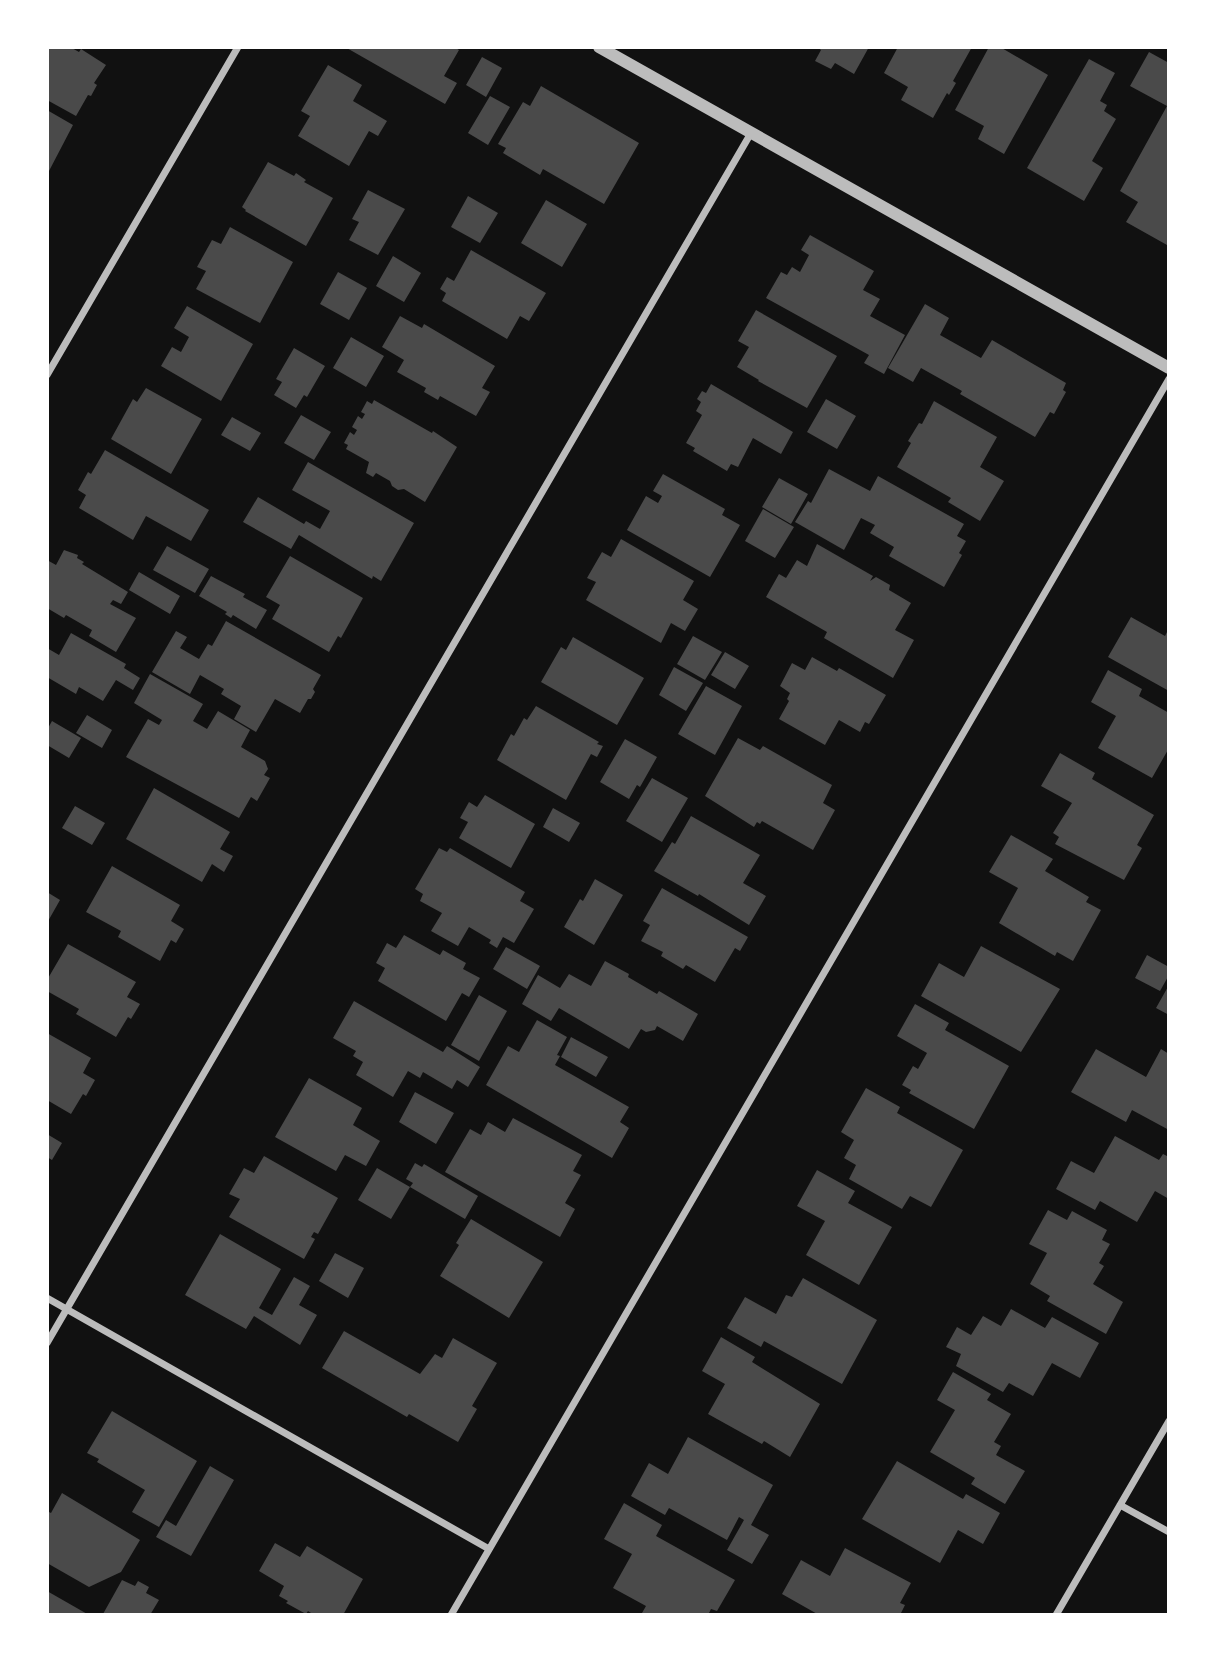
<svg xmlns="http://www.w3.org/2000/svg" width="1216" height="1662" viewBox="0 0 1216 1662" font-family="'PT Serif',serif">
	<rect width="100%" height="100%" fill="#111"/>
	<!-- building -->
	<path fill="#4a4a4a" d="M47,47h23l9,5 2,-3 25,16 -12,18 3,2 -6,11 -3,-1 -12,21 -29,-16z
		M345,47h109l5,3 -15,26 13,7 -12,21z
		M817,47h52l-15,27 -19,-11 -4,6 -16,-8 6,-11z
		M898,47l8,2 66,-2 -19,34 3,2 -7,12 -2,-2 -14,25 -32,-18 7,-13 -24,-14z
		M989,47h11l48,28 -44,79 -26,-15 6,-13 -29,-16z
		M1149,52l20,11v179l-2,3 -41,-23 12,-20 -18,-11 47,-85 -37,-20z
		M482,57l20,11 -16,29 -20,-12z
		M1089,59l26,14 -15,28 7,4 -3,6 12,8 -24,42 11,7 -19,33 -57,-33z
		M328,65l34,20 -9,16 34,20 -9,15 -9,-5 -20,35 -51,-30 12,-20 -9,-5z
		M541,86l98,57 -35,61 -61,-35 -3,6 -37,-22 3,-5 -8,-4 25,-42 7,4z
		M490,96l20,11 -22,38 -20,-12z
		M47,110l26,15 -24,46 -2,-1z
		M268,162l26,14 2,-3 10,7 -2,2 29,16 -27,48 -61,-35 1,-1 -4,-3z
		M368,190l37,19 -27,46 -29,-15 10,-18 -7,-3z
		M468,196l30,17 -18,30 -29,-16z
		M546,200l41,24 -25,43 -41,-24z
		M230,227l63,35 -33,61 -64,-34 10,-18 -9,-4 15,-27 9,4z
		M810,235l64,36 -11,19 17,9 -10,17 35,19 -21,39 -20,-11 5,-8 -103,-57 15,-26 6,3 5,-8 8,5 9,-17 -8,-5z
		M471,250l75,43 -17,28 -9,-5 -13,23 -65,-38 4,-8 -6,-4 7,-12 7,4z
		M393,256l28,17 -17,29 -28,-16z
		M338,272l29,16 -18,32 -29,-16z
		M925,304l24,14 -9,17 41,23 11,-18 74,43 -3,7 3,2 -12,22 -4,-2 -15,25 -75,-43 2,-3 -41,-23 -8,14 -25,-14z
		M187,306l66,38 -32,57 -60,-35 11,-19 9,5 8,-15 -15,-9z
		M756,310l81,46 -30,52 -49,-27 1,-1 -22,-13 12,-20 -11,-6z
		M400,316l22,12 2,-4 71,42 -13,22 8,4 -14,24 -36,-20 -2,4 -14,-8 2,-4 -29,-16 7,-12 -22,-13z
		M351,337l33,19 -18,31 -33,-19z
		M294,348l31,18 -18,31 -3,-2 -8,13 -22,-13 8,-13 -6,-3z
		M711,384l82,48 -12,22 -28,-16 -15,29 -7,-3 -4,7 -34,-20 2,-3 -9,-5 16,-28 -6,-4 5,-9 -4,-3 5,-8 4,2z
		M146,388l56,31 -31,55 -60,-35 22,-40 4,3z
		M826,399l30,17 -19,33 -30,-17z
		M374,400l58,33 1,-2 24,16 -32,55 -21,-13 -6,1 -6,-4 -2,-5 -14,-8 -3,4 -7,-4 3,-11 -23,-13 2,-4 -4,-2 6,-11 4,3 3,-5 -5,-3 6,-11 4,3 3,-5 -4,-2 6,-11 5,3z
		M934,401l63,36 -17,30 24,14 -24,40 -32,-19 3,-4 -54,-31 14,-24 -3,-2 11,-18 3,1z
		M301,415l30,17 -17,28 -30,-17z
		M232,417l29,16 -11,18 -29,-16z
		M105,450l104,60 -18,31 -45,-25 -13,24 -54,-32 7,-13 -8,-5 10,-18 3,2z
		M308,462l106,61 -33,58 -8,-5 -1,3 -73,-44 -8,14 -48,-27 15,-25 46,27 2,-3 14,8 10,-18 -38,-21z
		M829,469l41,22 8,-15 86,48 -7,12 9,5 -7,12 3,2 -18,32 -55,-31 5,-9 -24,-14 5,-8 -14,-7 -17,32 -49,-28 13,-21 3,2z
		M663,474l62,35 -3,6 18,10 -30,52 -83,-47 19,-34 12,7 4,-7 -9,-5z
		M779,478l29,16 -17,30 -29,-17z
		M763,509l31,18 -19,31 -30,-17z
		M621,539l73,42 -11,19 15,9 -13,22 -14,-8 -10,20 -75,-43 10,-18 -9,-4 15,-26 9,5z
		M817,544l56,32 -3,5 6,-4 14,8 -1,5 22,13 -16,27 19,10 -21,38 -69,-40 3,-6 -61,-35 13,-23 7,4 11,-18 10,6z
		M167,546l42,23 -14,24 -42,-23z
		M64,550l14,5 -1,3 7,4 -2,2 46,28 -7,12 -8,-4 -3,4 26,14 -20,34 -27,-16 3,-6 -26,-15 -2,3 -17,-10v-48l9,5z
		M290,556l73,42 -22,40 -3,-2 -9,16 -57,-33 8,-14 -14,-8z
		M139,572l41,24 -10,18 -41,-24z
		M211,576l34,18 -2,3 24,13 -11,19 -23,-14 -2,3 -6,-4 2,-2 -28,-16z
		M1131,617l34,19 4,-8v63l-61,-34z
		M226,621l95,54 -8,14 2,3 -4,7h-3l-8,14 -25,-14 -19,33 -22,-13 7,-13 -20,-12 3,-5 -24,-14 -10,19 -38,-22 24,-41 11,6 -7,11 19,11 9,-15 4,2z
		M71,633l55,31 -2,4 16,10 -7,12 -17,-10 -13,21 -24,-14 -3,7 -29,-17v-29l12,7z
		M693,636l29,16 -17,28 -28,-16z
		M573,637l71,41 -27,47 -76,-43 20,-35 5,3z
		M725,652l24,14 -14,23 -24,-14z
		M812,657l25,14 2,-3 47,27 -17,29 -4,-2 -5,10 -21,-12 -14,25 -46,-26 10,-18 -2,-2 3,-6 -10,-7 12,-23 13,7z
		M674,667l29,16 -17,28 -27,-16z
		M1108,670l34,19 -3,7 30,17v35l-17,30 -54,-30 18,-32 -25,-14z
		M150,674l53,30 -10,17 14,8 11,-18 32,19 -9,17 24,14 3,8 -4,6 6,3 -13,23 -6,-4 -12,21 -113,-61 22,-38 11,6 3,-5 -28,-17z
		M706,686l36,20 -27,49 -37,-21z
		M536,706l63,36 -2,2 6,2 -6,11 -6,-3 -25,46 -69,-40 14,-26 3,2 10,-18 3,2z
		M87,715l25,15 -10,18 -26,-15z
		M52,721l29,17 -12,20 -22,-13v-15z
		M738,738l22,12 3,-4 69,39 -9,18 12,7 -22,40 -51,-29 -2,3 -3,-2 -3,5 -49,-31z
		M625,739l32,18 -17,30 -3,-2 -8,14 -29,-17z
		M1060,753l35,20 -3,6 62,36 -17,30 5,3 -18,32 -69,-36 4,-7 -6,-4 19,-30 -31,-17z
		M652,778l36,20 -26,44 -36,-21z
		M154,788l76,44 -10,17 13,7 -9,16 -12,-8 -10,18 -76,-43z
		M485,795l50,29 -24,44 -52,-30 9,-16 -8,-4 9,-16 8,5z
		M75,806l30,17 -13,22 -30,-17z
		M553,808l27,15 -11,19 -26,-15z
		M691,816l69,39 -17,28 23,13 -17,29 -50,-31 -1,2 -44,-25 18,-29 3,2z
		M1011,835l42,24 -8,12 44,26 -3,5 15,8 -28,51 -16,-9 -2,4 -56,-33 19,-35 -29,-16z
		M439,848l8,4 3,-4 75,44 -5,9 14,8 -20,34 -11,-6 -6,11 -8,-5 2,-3 -22,-13 -11,19 -27,-15 11,-18 -22,-12 3,-7 -8,-5z
		M112,866l68,39 -9,16 13,8 -8,14 -5,-3 -11,21 -42,-24 3,-6 -35,-19z
		M595,879l28,16 -29,50 -30,-18 16,-28 3,2z
		M662,888l86,49 -8,14 -5,-3 -20,34 -29,-17 -3,4 -22,-13 2,-4 -22,-11 9,-16 -7,-4z
		M47,892l13,8 -13,23z
		M404,935l36,20 3,-5 23,13 -3,6 17,9 -11,19 -7,-4 -16,28 -68,-40 7,-13 -9,-5 11,-20 9,5z
		M68,944l68,38 -9,15 13,7 -9,15 -3,-2 -12,20 -40,-23 3,-5 -32,-18v-11z
		M981,946l79,43 -39,63 -100,-56 18,-33 25,14z
		M506,947l34,19 -13,23 -34,-20z
		M1147,955l22,12v8l-9,16 -25,-13z
		M605,961l24,13 -1,3 29,17 2,-3 39,23 -15,27 -26,-15 -2,4 -9,2 -5,-3 -12,20 -70,-41 -8,13 -29,-17 16,-29 22,13 9,-14 22,12z
		M1169,985v30l-13,-7z
		M479,995l28,16 -28,50 -28,-16z
		M354,1001l89,51 4,-6 33,21 -12,20 -11,-7 -5,9 -29,-17 -3,6 -12,-7 -15,26 -37,-22 7,-13 -10,-6 3,-5 -23,-13z
		M915,1004l34,19 -4,7 64,36 -35,63 -65,-36 2,-3 -9,-5 11,-19 5,3 9,-16 -30,-17z
		M537,1020l30,17 -10,18 3,1 -5,9 74,42 -9,15 9,6 -17,30 -126,-73 22,-39 11,6z
		M47,1033l44,25 -8,15 12,7 -9,16 -3,-2 -12,20 -24,-14z
		M571,1037l37,20 -12,20 -35,-20z
		M1096,1049l50,28 15,-28 8,5v76l-37,-20 -6,12 -55,-30z
		M309,1078l53,30 -9,17 27,16 -14,25 -21,-11 -9,16 -61,-34z
		M866,1088l34,19 -3,6 66,37 -32,57 -21,-11 -8,13 -53,-30 7,-14 -12,-7 10,-18 -13,-8z
		M415,1092l39,21 -18,31 -37,-22z
		M513,1118l69,37 -9,16 8,4 -16,28 10,6 -15,28 -115,-65 25,-43 11,6 7,-13 17,10z
		M47,1134l15,9 -10,17 -5,-3z
		M1115,1136l44,24 4,-6 6,3v42l-14,-8 -18,31 -37,-21 -5,9 -39,-21 15,-28 23,12z
		M264,1156l74,42 -20,36 -4,-2 -3,5 4,2 -11,20 -75,-42 11,-18 -11,-5 15,-26 10,5z
		M415,1163l7,4 2,-3 54,32 -13,23 -55,-32 3,-4 -7,-4z
		M377,1168l33,19 -19,32 -33,-19z
		M817,1170l38,21 -7,12 44,24 -33,58 -53,-30 19,-34 -28,-15z
		M1048,1210l19,10 5,-9 35,19 -5,10 8,4 -11,19 5,3 -11,18 30,18 -17,32 -59,-33 3,-5 -20,-12 17,-31 -18,-9z
		M471,1219l72,43 -34,56 -69,-42 19,-31 -3,-2z
		M220,1234l61,35 -22,39 13,7 22,-38 16,9 -11,19 18,10 -17,30 -46,-29 -8,13 -61,-34z
		M335,1253l29,15 -16,30 -29,-17z
		M803,1278l74,42 -35,64 -78,-43 -3,6 -34,-19 18,-31 31,17 10,-19 6,2z
		M1011,1309l34,19 7,-11 47,26 -19,35 -28,-15 -19,33 -24,-13 -6,9 -47,-26 5,-12 -15,-7 11,-20 14,8 12,-19 18,10z
		M344,1331l76,43 15,-20 7,4 11,-20 44,25 -25,43 5,3 -19,33 -49,-28 -2,3 -85,-49z
		M721,1337l34,20 -3,5 68,42 -30,53 -26,-16 -2,3 -54,-30 17,-30 -23,-13z
		M953,1372l38,22 -4,6 24,14 -17,28 7,4 -5,9 29,16 -20,33 -34,-20 4,-6 -45,-26 25,-42 -18,-10z
		M112,1411l85,50 -38,66 -27,-15 13,-22 -48,-28 2,-3 -12,-6z
		M688,1437l85,48 -22,40 18,10 -17,29 -25,-14 17,-30 -5,-3 -12,23 -58,-32 -4,7 -34,-19 18,-33 19,11z
		M897,1461l66,38 3,-5 34,19 -17,31 -25,-14 -18,33 -78,-44z
		M210,1466l24,14 -43,76 -35,-19 10,-17 10,6z
		M62,1493l78,47 -19,32 -32,15 -42,-24v-52l4,2z
		M624,1503l38,22 -6,11 79,44 -18,31 -6,-2 -3,6h-63l-3,-2 4,-7 -33,-18 19,-34 -28,-15z
		M275,1543l25,14 7,-11 56,33 -20,36h-29l-6,-4 -2,3 -20,-11 2,-2 -9,-5 5,-10 -25,-15z
		M845,1548l66,35 -11,20 5,2 -5,10h-81l-37,-21 19,-34 29,16z
		M122,1580l13,6 3,-5 11,6 -3,6 13,7 -9,15 -47,-1z
		M47,1591l42,24h-42z"/>
	<g fill="none" stroke-linecap="round" stroke-linejoin="round">
		<!-- minor -->
		<path stroke="#bcbcbc" stroke-width="7" d="M47,375l191,-328
			M47,1298l442,251
			M47,1343l704,-1210
			M1120,1505l49,27
			M451,1615l718,-1236
			M1056,1615l113,-194"/>
		<!-- tertiary -->
		<path stroke="#bcbcbc" stroke-width="12" d="M599,47l570,321"/>
	</g>
	<!-- border -->
	<rect width="1216" height="1662" fill="none" stroke="#ffffff" stroke-width="98"/>
</svg>
